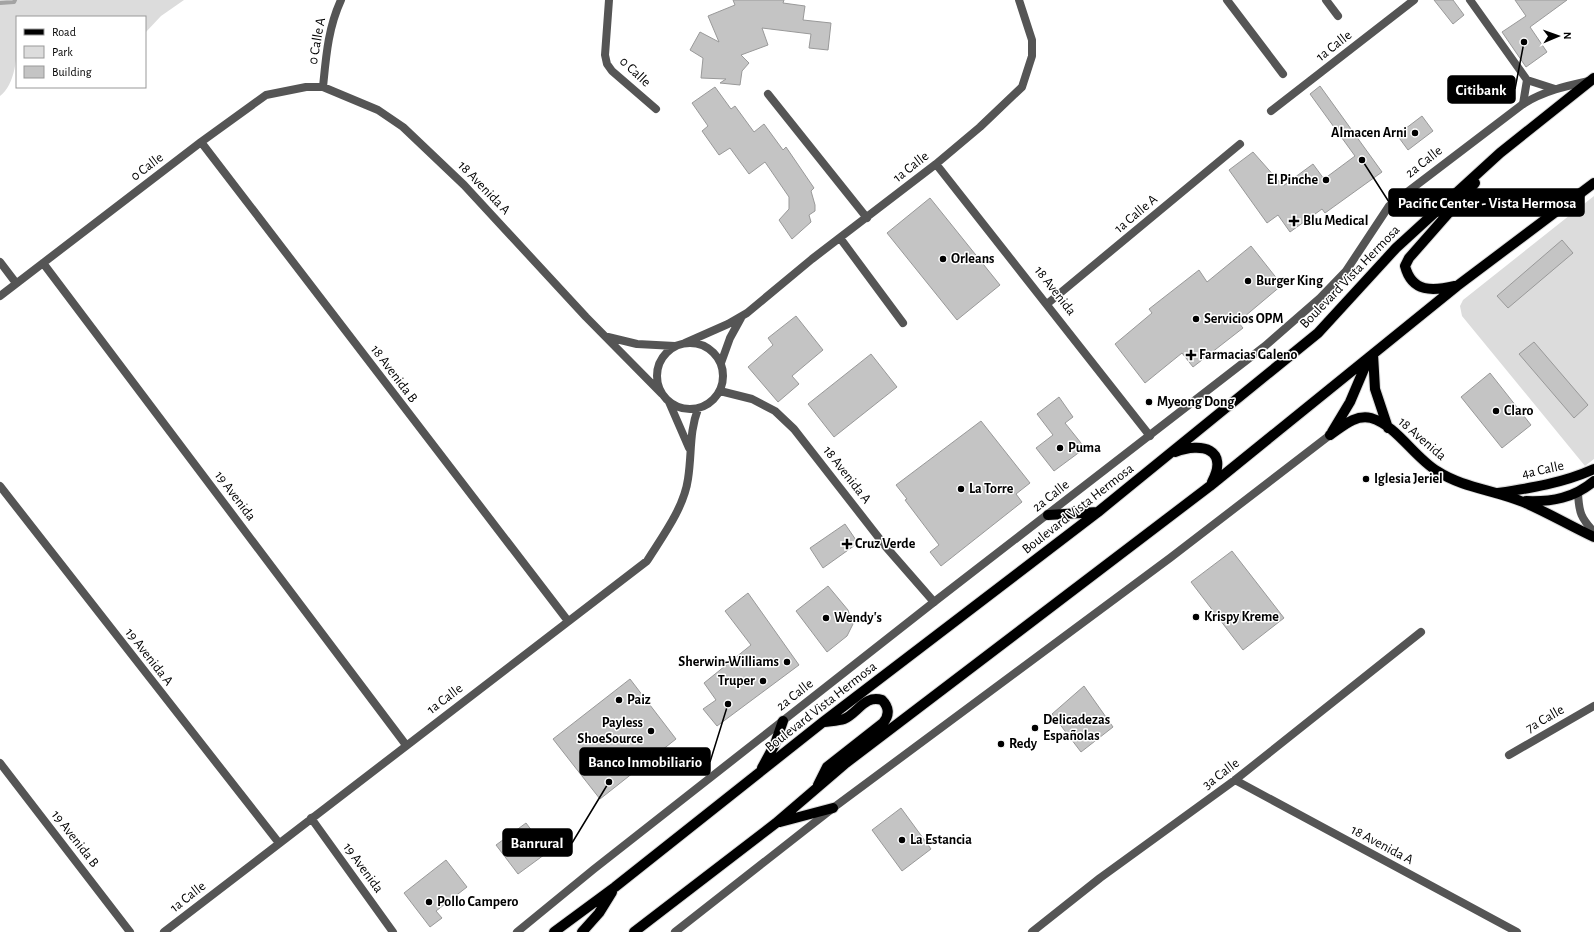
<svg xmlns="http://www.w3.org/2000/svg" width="1594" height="932" viewBox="0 0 1594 932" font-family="'Alegreya Sans',sans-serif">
	<rect width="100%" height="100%" fill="#fff"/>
	<!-- green -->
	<path fill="#dcdcdc" d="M0,0h184l-23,16 -16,17v-16h-128c0,23 3,64 -17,79z
		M1594,196v263l-9,7 -123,-150 -2,-10 3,-6z"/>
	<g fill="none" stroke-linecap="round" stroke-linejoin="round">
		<!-- stream -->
		<path stroke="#a3a3a3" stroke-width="4" d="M0,3l14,-1 1,-2"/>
	</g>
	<!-- building -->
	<path fill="#c4c4c4" stroke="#999" d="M733,0h51l-1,3 22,3 -2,14 28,3 -3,27 -19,-2 2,-14 -49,-6 6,17 -27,10 8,8 -7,8 -2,14 -20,-2 6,-4 -25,-1 2,-20 -13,-8 10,-18 19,10 -11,-26 27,-11z
		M1434,0h19l11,15 -11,9z
		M1515,0h52l-37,27 17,25 -21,15 -24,-35 24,-16z
		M1320,86l62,86 -57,41 -3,-4 -32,23 -12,-17 -11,8 -38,-53 24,-18 30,34 30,-22 11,15 31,-23 -45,-62z
		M715,87l16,22 4,-3 19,26 10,-8 19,26 3,-3 28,41 -3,3 4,14v6l-6,4 2,7 -19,17 -13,-19 10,-11v-12l-24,-35 -16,12 -19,-26 -11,7 -17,-24 6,-5 -16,-23z
		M1422,116l11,15 -25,19 -11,-15z
		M930,198l70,87 -43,35 -70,-87z
		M1562,240l11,13 -65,55 -11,-12z
		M1251,246l31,39 -44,37 5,6 -50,39 -11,-14 -37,30 -30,-39 37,-31 -3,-4 50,-39 8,12z
		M796,316l27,34 -31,26 7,8 -21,18 -30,-35 25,-22 -5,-7z
		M1534,342l54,63 -14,13 -55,-64z
		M871,354l26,33 -63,50 -26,-33z
		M1490,373l41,52 -29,23 -41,-51z
		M1059,397l14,20 -8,6 20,25 -31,23 -18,-23 17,-13 -16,-21z
		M981,421l49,62 -14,11 6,8 -81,64 -11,-14 9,-7 -34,-45 2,-1 -11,-14z
		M845,524l13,19 -35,25 -13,-20z
		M1232,551l52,67 -41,32 -52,-68z
		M828,586l20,24 5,14 -6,12 -20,16 -31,-41z
		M748,593l51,72 -82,61 -14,-17 13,-9 -12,-17 47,-38 -26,-34z
		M630,679l46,60 -76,60 -47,-60z
		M1084,686l29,41 -32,25 -29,-38z
		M901,808l30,41 -29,22 -30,-41z
		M526,823l22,29 -30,22 -22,-29z
		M446,860l21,27 -31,24 6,7 -12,9 -26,-34z"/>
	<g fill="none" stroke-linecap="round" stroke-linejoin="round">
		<!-- primary casing -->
		<g stroke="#dbdbdb" stroke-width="12">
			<path id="primary" d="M1455,286c-22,5 -43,7 -50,-20l4,-8 66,-75
				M1373,354l2,35 13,39
				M1332,432l18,-30 17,-40
				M1330,435c12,-8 25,-21 41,-17 25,7 43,39 66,53 26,17 58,19 86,31 24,10 47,24 71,35
				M1175,452c27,-10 54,-3 37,30
				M1498,493c33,-5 65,-10 96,-24
				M1526,501c26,1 48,-3 68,-20
				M1048,515l50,-3
				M762,768l13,-24 8,-23
				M818,785l9,-18 56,-44c7,-8 6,-16 -1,-23 -17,-6 -25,14 -38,19 -6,2 -14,2 -20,3
				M780,822l53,-14
				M554,932l61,-45 208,-165 275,-210 220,-179 78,-85 104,-95 94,-75
				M582,932l17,-19 13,-21
				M634,932l142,-109 70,-60 364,-277 247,-200 137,-103"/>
		</g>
		<!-- minor -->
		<path stroke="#555" stroke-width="8" d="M609,0l-4,55 2,9 5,7 44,38
			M1227,0l56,74
			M1326,0l12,16
			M1470,0l57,80 28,9
			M323,87c3,-30 5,-59 18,-87
			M768,94l99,124
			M1523,104l4,-24
			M1271,111l143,-111
			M201,142l367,479
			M936,164l214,272
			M840,238l63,85
			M0,262l16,21
			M43,263l363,482
			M0,296l201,-154 65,-47 40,-8h17l55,23 25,17 61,58 122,132 76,77
			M1047,304l193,-160
			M608,337l29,7 38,2
			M657 376a33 33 0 1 1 66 0a33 33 0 1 1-66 0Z
			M685,343l43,-19 19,-11 65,-54 124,-95 44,-37 42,-40 10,-31v-16l-13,-40
			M721,363l9,-25 11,-20
			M720,391l32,8 23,12 19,18 92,118 48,55
			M669,402l20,46
			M0,486l279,357
			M1578,493c1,20 3,25 16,39
			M1509,755l85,-49
			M0,763l130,169
			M1235,780l282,152
			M311,818l82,114
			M164,932l483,-371c15,-24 37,-53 41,-82 4,-25 1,-47 10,-70
			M1032,932l68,-54 135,-98 186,-148"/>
		<!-- tertiary -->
		<path stroke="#555" stroke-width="8" d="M517,932l77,-63 340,-267 331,-256 55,-48 26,-27 43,-65 134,-102c21,-13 43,-18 66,-23
			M675,932l158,-124 337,-250 160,-123"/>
		<!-- primary -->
		<use href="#primary" stroke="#000" stroke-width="10"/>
	</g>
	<!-- markers -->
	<g fill="#000" stroke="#fff" stroke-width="1.5">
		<circle cx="1415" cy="133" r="4"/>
		<circle cx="1326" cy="180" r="4"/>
		<path d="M1292 215h4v4h4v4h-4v4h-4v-4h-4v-4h4z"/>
		<circle cx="943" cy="259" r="4"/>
		<circle cx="1248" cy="281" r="4"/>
		<circle cx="1196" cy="319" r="4"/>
		<path d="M1189 349h4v4h4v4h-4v4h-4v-4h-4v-4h4z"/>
		<circle cx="1149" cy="402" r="4"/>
		<circle cx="1496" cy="411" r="4"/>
		<circle cx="1060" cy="448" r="4"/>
		<circle cx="1366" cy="479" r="4"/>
		<circle cx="961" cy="489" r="4"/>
		<path d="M845 538h4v4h4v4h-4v4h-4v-4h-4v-4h4z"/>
		<circle cx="1196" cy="617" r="4"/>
		<circle cx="826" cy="618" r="4"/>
		<circle cx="787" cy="662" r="4"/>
		<circle cx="763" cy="681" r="4"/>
		<circle cx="619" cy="700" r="4"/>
		<circle cx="1035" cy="728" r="4"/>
		<circle cx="651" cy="731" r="4"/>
		<circle cx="1001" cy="744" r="4"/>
		<circle cx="902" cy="840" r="4"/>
		<circle cx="429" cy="902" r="4"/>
	</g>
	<g text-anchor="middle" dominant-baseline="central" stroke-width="3" stroke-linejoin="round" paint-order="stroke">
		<!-- street labels -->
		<g font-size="14" fill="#000" stroke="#fff">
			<text transform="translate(317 41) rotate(-80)">0 Calle A</text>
			<text transform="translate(1334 46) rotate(-38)">1a Calle</text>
			<text transform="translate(635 72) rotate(43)">0 Calle</text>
			<text transform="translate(1424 162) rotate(-38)">2a Calle</text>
			<text transform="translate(147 167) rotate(-37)">0 Calle</text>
			<text transform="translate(911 167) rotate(-38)">1a Calle</text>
			<text transform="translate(484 188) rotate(46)">18 Avenida A</text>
			<text transform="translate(1136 214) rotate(-40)">1a Calle A</text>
			<text transform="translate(1350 277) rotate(-46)">Boulevard Vista Hermosa</text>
			<text transform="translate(1055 291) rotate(52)">18 Avenida</text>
			<text transform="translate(394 374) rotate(53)">18 Avenida B</text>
			<text transform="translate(1422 439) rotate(41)">18 Avenida</text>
			<text transform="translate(1543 470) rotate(-12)">4a Calle</text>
			<text transform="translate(847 475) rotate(52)">18 Avenida A</text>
			<text transform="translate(235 496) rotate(53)">19 Avenida</text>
			<text transform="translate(1051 496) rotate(-38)">2a Calle</text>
			<text transform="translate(1078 509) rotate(-38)">Boulevard Vista Hermosa</text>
			<text transform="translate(149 657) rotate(52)">19 Avenida A</text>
			<text transform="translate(795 695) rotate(-38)">2a Calle</text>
			<text transform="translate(445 699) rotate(-37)">1a Calle</text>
			<text transform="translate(821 707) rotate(-38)">Boulevard Vista Hermosa</text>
			<text transform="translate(1545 719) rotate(-30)">7a Calle</text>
			<text transform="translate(1221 774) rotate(-37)">3a Calle</text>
			<text transform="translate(75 839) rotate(52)">19 Avenida B</text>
			<text transform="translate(1382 845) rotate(28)">18 Avenida A</text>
			<text transform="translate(363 868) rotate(54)">19 Avenida</text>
			<text transform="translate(188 897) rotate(-38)">1a Calle</text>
		</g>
		<!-- poi labels -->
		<g font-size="14" font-weight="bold" fill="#000" stroke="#fff" text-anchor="start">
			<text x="1407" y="133" text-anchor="end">Almacen Arni</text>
			<text x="1318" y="180" text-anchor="end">El Pinche</text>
			<text x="1303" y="221">Blu Medical</text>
			<text x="951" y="259">Orleans</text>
			<text x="1256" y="281">Burger King</text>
			<text x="1204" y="319">Servicios OPM</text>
			<text x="1199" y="355">Farmacias Galeno</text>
			<text x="1157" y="402">Myeong Dong</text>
			<text x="1504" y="411">Claro</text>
			<text x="1068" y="448">Puma</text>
			<text x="1374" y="479">Iglesia Jeriel</text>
			<text x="969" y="489">La Torre</text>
			<text x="855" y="544">Cruz Verde</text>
			<text x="1204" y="617">Krispy Kreme</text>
			<text x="834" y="618">Wendy's</text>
			<text x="779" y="662" text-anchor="end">Sherwin-Williams</text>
			<text x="755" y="681" text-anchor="end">Truper</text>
			<text x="627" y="700">Paiz</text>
			<text x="1043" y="720">Delicadezas<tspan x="1043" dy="16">Españolas</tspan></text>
			<text x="643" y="723" text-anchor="end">Payless<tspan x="643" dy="16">ShoeSource</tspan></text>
			<text x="1009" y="744">Redy</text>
			<text x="910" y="840">La Estancia</text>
			<text x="437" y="902">Pollo Campero</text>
		</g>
	</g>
	<!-- callouts -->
	<path fill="none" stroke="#000" stroke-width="1.5" d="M1524 42L1515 89M1362 160L1389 202M728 704L710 762M609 782L572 843"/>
	<g fill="#000" stroke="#fff" stroke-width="1.5">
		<circle cx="1524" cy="42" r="4"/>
		<circle cx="1362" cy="160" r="4"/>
		<circle cx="728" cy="704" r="4"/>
		<circle cx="609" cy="782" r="4"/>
	</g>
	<g fill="#000" stroke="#000" stroke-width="1.5">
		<rect x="1448" y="76" width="67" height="27" rx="4"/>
		<rect x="1389" y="189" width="195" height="27" rx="4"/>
		<rect x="580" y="748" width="130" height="27" rx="4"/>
		<rect x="503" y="829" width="69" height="27" rx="4"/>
	</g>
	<g font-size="15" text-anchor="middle" font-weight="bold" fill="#fff">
		<text x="1481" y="95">Citibank</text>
		<text x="1487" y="208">Pacific Center - Vista Hermosa</text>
		<text x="645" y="767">Banco Inmobiliario</text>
		<text x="537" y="848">Banrural</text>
	</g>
	<!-- legend -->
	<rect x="16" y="16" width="130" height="72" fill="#ffffff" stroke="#999999"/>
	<rect x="24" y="29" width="20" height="6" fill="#000000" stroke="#999999"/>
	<text x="52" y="36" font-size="12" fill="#000000">Road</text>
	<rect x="24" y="46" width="20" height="12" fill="#dcdcdc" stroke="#999999"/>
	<text x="52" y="56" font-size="12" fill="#000000">Park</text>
	<rect x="24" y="66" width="20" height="12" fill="#c4c4c4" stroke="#999999"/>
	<text x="52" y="76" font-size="12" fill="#000000">Building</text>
	<!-- north arrow -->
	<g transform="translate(1558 36) rotate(88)" stroke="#ffffff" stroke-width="3" paint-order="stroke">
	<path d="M0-3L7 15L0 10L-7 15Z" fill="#000000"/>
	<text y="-6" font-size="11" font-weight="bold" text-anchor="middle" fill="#000000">N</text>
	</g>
</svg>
